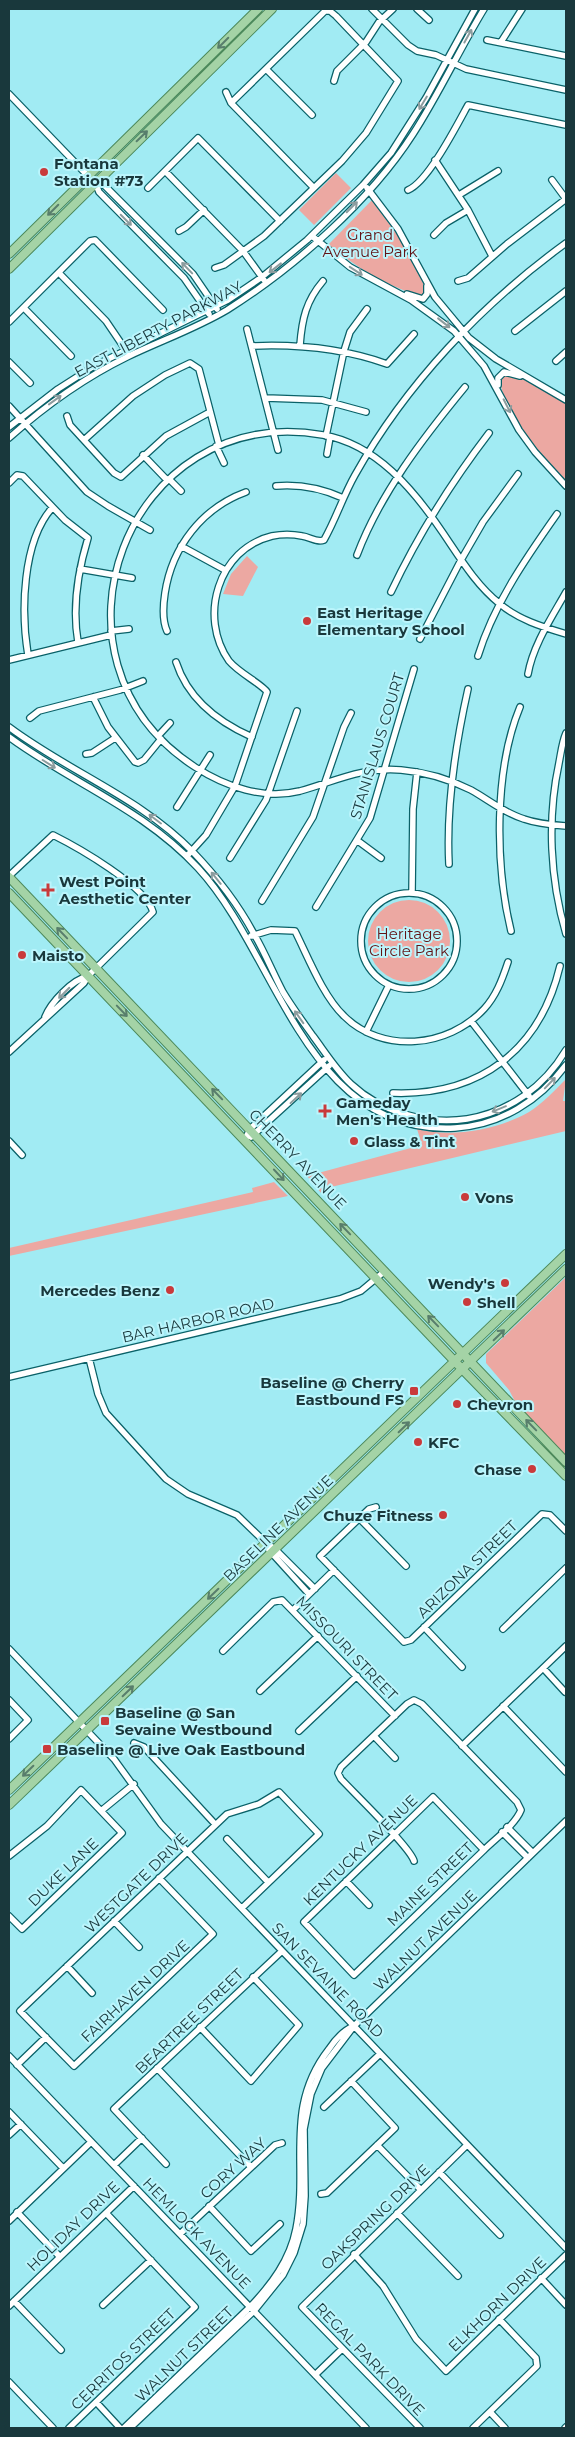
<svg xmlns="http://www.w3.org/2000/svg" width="575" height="2437" viewBox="0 0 575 2437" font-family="Montserrat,sans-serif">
	<rect width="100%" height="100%" fill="#a1ebf3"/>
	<!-- green -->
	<path fill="#eca8a2" d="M336,173l15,15 -37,37 -15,-15z
		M372,200l29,40 24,47v5l-4,4c-7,0 -12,-3 -18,-6 -29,-12 -50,-26 -75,-45z
		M511,374l25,10 30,19v78c-21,-21 -62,-69 -66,-100l5,-6z
		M247,556l11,11 -15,29 -20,-2 8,-20z
		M368 941a41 41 0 1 1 82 0a41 41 0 1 1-82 0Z
		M566,1079l-3,22h3v30l-235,56 -10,6 -14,-17 115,-31 -5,-16c35,9 80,1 112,-17 13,-8 26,-22 37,-33z
		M274,1182l14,14 -279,60v-8l244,-56 -1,-4z
		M566,1277v180l-48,-50 -9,-17 -23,-27v-9z"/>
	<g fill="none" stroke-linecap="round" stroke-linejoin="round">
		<!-- minor casing -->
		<g stroke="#0a6168" stroke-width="8">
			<path id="minor" d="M372,9l36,36 9,6 19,4 30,14 100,21
				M417,9l12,11
				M487,40l79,16
				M501,42l21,-33
				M266,69l46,46
				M334,81l3,-10 29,-29 13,-20 14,-13
				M226,92l5,11 83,85
				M9,94l79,82 17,10 88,88 24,35
				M435,160l33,50 24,46
				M165,171l78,80 21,29
				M552,180l14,19
				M95,182l4,10 85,86 25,36
				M148,188l50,-50 82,83
				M367,188l31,41 37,68 34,41 27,21 70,41
				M408,190c20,-8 49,-65 60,-85l98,20
				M459,195l39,-24
				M179,231l7,-4 18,-17
				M434,235l12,-12 22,-13
				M312,236l38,31 61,33 43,31 30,35 35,64 16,22 31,34
				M215,268l9,-3 40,-29 78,-75 24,-28 32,-52 -62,-65 -6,-5h-5l-94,92
				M59,273l47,48 21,31
				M458,281l10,-3 39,-34 59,-45
				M407,294l16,5 4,-5v-8
				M24,308l47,48
				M9,322l81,-81 5,-1 68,70
				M247,329l31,121
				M515,331l51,-40
				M300,345c2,-26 6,-44 23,-64
				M252,346c47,-2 90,2 135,18l27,-30
				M556,361l10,-9
				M9,362l21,21
				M498,385v-7l6,-6 16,4
				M266,398l56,2 44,12
				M9,406l78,86 21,14 42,24
				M67,416l3,9 44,48 7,4 45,-41 44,-24
				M9,427l49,-38 36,-23 134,-66 34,-23 45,-37 56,-55 28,-32 35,-55 49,-89
				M326,436l18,-85 6,-19 17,-23
				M9,438c36,-32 75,-60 118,-81 33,-16 68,-28 100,-47 67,-42 143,-109 186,-176 26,-40 46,-84 71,-125
				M84,440l49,-44 32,-21 25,-12 9,6 20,76
				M216,446l8,17
				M327,454l3,-17
				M143,455l24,25
				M169,479l12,12
				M9,483l8,-8 6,1 42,44 23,18c-10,33 -16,69 -10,104
				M276,486c24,-2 45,2 67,12
				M181,546l44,24
				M357,555c23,-61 66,-117 108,-168
				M80,569l52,9
				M391,592c27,-57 59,-108 98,-159
				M111,631l18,-2
				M167,631c-5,-11 -4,-25 -2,-38 7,-46 37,-85 81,-101
				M566,634c-23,-7 -47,-14 -66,-30 -24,-19 -40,-46 -57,-71 -29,-43 -67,-89 -120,-98 -197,-34 -293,225 -128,332 31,20 69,33 105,24 36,-10 61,-24 101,-21 24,2 48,9 70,20 18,10 33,23 53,29 14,5 28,6 42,7
				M420,639l41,-79 22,-38 35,-48
				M28,655c-7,-43 -6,-113 24,-147
				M478,656c16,-52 48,-98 79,-142
				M9,660l102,-25
				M176,662c12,37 42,60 76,75
				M528,674c5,-29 24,-57 38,-82
				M93,697l15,30 27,35 3,1 6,-3 17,-21
				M30,718l9,-7 81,-21 23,-9
				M9,727c60,45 132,71 184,125 24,25 45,52 61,82 11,19 19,39 29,58 9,15 20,30 30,44 12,16 23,34 38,48 30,28 75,41 116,35 42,-7 77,-32 99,-69
				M566,733c-4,9 -5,20 -7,30 -12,56 -9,116 7,171
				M158,736l12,-13
				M9,737c64,47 133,71 189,131 80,86 108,268 257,260 46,-3 84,-27 111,-63
				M86,754l6,-1 23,-15
				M177,807l33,-52
				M358,841l23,17
				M187,856l19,-21 29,-49 32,-94c-4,-7 -28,-19 -38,-31 -31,-44 -11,-112 43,-125 10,-2 20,-2 30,0 8,1 15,7 22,4 12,-21 19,-44 31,-65 51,-91 127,-171 211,-232
				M230,858l36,-58 31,-89
				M449,864c-3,-59 6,-117 19,-175
				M9,876l44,-41c24,12 93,51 100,77l-65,64 -4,7 -75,69
				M361 941a48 48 0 1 1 96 0a48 48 0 1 1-96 0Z
				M412,893l1,-84 4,-37
				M262,901l51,-84 31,-90 7,-14
				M316,907l54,-89 44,-149
				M511,931c-16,-66 -17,-161 9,-224
				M251,936l20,-6 24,1c13,26 28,65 49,85 38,38 104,32 140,-7 12,-13 18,-29 24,-47
				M45,1017c6,-15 27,-37 43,-41
				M471,1021l58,75
				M366,1032l23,-47
				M393,1093c87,3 147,-43 167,-127
				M251,1137l78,-71
				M245,1140l5,-11 74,-69
				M9,1141l13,14
				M89,1358l9,36 8,19 60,66 22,15 49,21 29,28 9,6 40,40
				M9,1377l331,-78 21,-8 24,-20
				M376,1507l-7,2 -49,47 84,86 7,-2 131,-126 8,1 16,16
				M359,1518l47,48
				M269,1550l40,44
				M293,1610l41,-40
				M424,1627l38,40
				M503,1629l63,-61
				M9,1649l105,110 47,65 405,424
				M223,1651l50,-49 9,-2 113,116
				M543,1668l22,24
				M260,1691l58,-55
				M9,1700l19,20 -19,19
				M503,1706l63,66
				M299,1731l58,-55
				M374,1736l21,22
				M134,1743l10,4 71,77
				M462,1746l104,-100
				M101,1811l33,-27
				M507,1827l26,26
				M502,1832l26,26
				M227,1839l41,43
				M9,1856l38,-30 34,-36 41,43 -100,96 -13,-13
				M414,1861c-4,-14 -60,-68 -73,-82l-3,-6 3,-6 66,-63 7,-4 8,4 95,98 4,8c-6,15 -25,28 -37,40l-130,125 -50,-53 87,-84 7,-7 35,-34 51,53
				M159,1878l54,56 -139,132 -54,-55 207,-197 32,-10 20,-12 40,42 -77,74
				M346,1881l23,24
				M114,1921l25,26
				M67,1966l25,27
				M200,2027l51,54 48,-56 -46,-48
				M9,2056l357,372
				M17,2065l29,-28
				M157,2068l94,99
				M324,2107l56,-53
				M9,2112l54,56
				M9,2135l12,-11
				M377,2145l44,45
				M166,2164l-52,-55 168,-158
				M114,2165l28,-27
				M439,2172l61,63
				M321,2194l6,-1 68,-65 -44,-47
				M209,2206l42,45 29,-27
				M17,2212l43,45
				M397,2213l61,63
				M9,2221l82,-79
				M180,2234l95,-89 7,-2
				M354,2254l29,32 33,53 30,32 120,-116
				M541,2278l25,27
				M14,2301l47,49
				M103,2305l48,-45
				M9,2306l125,-120
				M315,2375l27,-26
				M9,2382l44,46
				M96,2402l24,26
				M490,2412l15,16
				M69,2428l126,-121 -89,-94
				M124,2428l126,-121c21,-22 40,-47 46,-78 13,-65 -13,-121 33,-180 6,-9 15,-19 25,-23
				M130,2428l124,-117 29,-36 11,-22 9,-29 2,-28 -1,-67 7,-35 11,-26 32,-42 212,-205
				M420,2428l-118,-121 165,-162
				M473,2428l64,-62 -1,-8 -37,-39
				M565,2428l1,-1"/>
		</g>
		<!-- major casing -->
		<g stroke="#4c895b" stroke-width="10">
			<path id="major" d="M9,254l249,-245
				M9,269l263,-260
				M9,877l557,585
				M9,893l454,477 103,106
				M9,1790l557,-536
				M9,1805l557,-536"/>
		</g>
		<!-- minor -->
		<use href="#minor" stroke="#fff" stroke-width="5.5"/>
		<!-- major -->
		<use href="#major" stroke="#a4d3a6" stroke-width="8"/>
	</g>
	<!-- one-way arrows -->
	<defs><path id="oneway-shaft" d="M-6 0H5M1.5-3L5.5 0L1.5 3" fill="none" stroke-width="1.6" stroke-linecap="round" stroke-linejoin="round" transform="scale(1.25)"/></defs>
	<g stroke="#8c9c9e">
		<use href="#oneway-shaft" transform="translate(468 36) rotate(-61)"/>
		<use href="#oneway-shaft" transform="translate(423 103) rotate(121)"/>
		<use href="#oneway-shaft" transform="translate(352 207) rotate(-45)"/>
		<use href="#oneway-shaft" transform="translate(126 220) rotate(45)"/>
		<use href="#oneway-shaft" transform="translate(187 268) rotate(-134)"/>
		<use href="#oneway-shaft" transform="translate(275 268) rotate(142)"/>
		<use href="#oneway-shaft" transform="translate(356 271) rotate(33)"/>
		<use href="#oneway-shaft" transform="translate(444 323) rotate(38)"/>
		<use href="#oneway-shaft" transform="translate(55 400) rotate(-36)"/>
		<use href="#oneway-shaft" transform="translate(507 406) rotate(63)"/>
		<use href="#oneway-shaft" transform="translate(49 764) rotate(32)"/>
		<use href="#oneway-shaft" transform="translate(155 819) rotate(-143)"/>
		<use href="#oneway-shaft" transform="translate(216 878) rotate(-129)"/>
		<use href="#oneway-shaft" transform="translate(64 993) rotate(135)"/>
		<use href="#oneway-shaft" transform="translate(299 1017) rotate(-125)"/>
		<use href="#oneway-shaft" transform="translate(550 1083) rotate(-46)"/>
		<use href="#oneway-shaft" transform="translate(296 1098) rotate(-43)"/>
		<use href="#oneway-shaft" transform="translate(499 1109) rotate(158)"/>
	</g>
	<g stroke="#587e6c">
		<use href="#oneway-shaft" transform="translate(223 43) rotate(135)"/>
		<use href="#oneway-shaft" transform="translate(142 136) rotate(-44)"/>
		<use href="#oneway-shaft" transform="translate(53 210) rotate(135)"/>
		<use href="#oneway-shaft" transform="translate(62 933) rotate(-134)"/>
		<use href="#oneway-shaft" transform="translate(122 1011) rotate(46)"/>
		<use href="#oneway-shaft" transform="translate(217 1094) rotate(-134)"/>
		<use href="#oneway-shaft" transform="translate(279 1175) rotate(47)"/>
		<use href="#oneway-shaft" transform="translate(345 1229) rotate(-134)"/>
		<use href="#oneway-shaft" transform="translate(433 1321) rotate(-134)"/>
		<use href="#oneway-shaft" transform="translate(499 1335) rotate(-44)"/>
		<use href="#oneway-shaft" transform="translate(531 1425) rotate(-134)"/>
		<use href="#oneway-shaft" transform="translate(404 1427) rotate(-44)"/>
		<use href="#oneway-shaft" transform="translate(213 1594) rotate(136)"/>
		<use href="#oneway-shaft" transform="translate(128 1691) rotate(-44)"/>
		<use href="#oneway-shaft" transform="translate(28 1771) rotate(136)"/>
	</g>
	<!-- markers -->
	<g fill="#c93a3b" stroke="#bbf5fc" stroke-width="2">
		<circle cx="44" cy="172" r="5"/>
		<circle cx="307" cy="621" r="5"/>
		<path d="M45.5 882.5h5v5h5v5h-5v5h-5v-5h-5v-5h5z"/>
		<circle cx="22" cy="955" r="5"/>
		<path d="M322.5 1103.5h5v5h5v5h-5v5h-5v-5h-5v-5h5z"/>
		<circle cx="354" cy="1141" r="5"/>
		<circle cx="465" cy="1197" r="5"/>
		<circle cx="505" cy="1283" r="5"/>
		<circle cx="170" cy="1290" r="5"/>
		<circle cx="467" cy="1302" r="5"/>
		<rect x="409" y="1386" width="10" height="10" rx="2.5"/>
		<circle cx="457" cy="1404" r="5"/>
		<circle cx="418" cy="1442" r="5"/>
		<circle cx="532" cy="1469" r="5"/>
		<circle cx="443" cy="1515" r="5"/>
		<rect x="100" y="1716" width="10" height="10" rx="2.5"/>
		<rect x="42" y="1744" width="10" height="10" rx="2.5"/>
	</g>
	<g text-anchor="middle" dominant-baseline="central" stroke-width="4" stroke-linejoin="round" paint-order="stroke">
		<!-- poi labels -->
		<g font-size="15" font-weight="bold" fill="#19383c" stroke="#bbf5fc" text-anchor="start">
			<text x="54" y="163">Fontana<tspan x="54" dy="17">Station #73</tspan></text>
			<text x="317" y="612">East Heritage<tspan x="317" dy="17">Elementary School</tspan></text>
			<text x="59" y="881">West Point<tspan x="59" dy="17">Aesthetic Center</tspan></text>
			<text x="32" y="955">Maisto</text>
			<text x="336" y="1102">Gameday<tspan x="336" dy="17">Men's Health</tspan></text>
			<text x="364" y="1141">Glass &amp; Tint</text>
			<text x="475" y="1197">Vons</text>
			<text x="495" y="1283" text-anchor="end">Wendy's</text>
			<text x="160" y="1290" text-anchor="end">Mercedes Benz</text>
			<text x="477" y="1302">Shell</text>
			<text x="404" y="1382" text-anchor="end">Baseline @ Cherry<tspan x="404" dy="17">Eastbound FS</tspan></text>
			<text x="467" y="1404">Chevron</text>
			<text x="428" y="1442">KFC</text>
			<text x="522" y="1469" text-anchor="end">Chase</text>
			<text x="433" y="1515" text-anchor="end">Chuze Fitness</text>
			<text x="115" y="1712">Baseline @ San<tspan x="115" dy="17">Sevaine Westbound</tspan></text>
			<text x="57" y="1749">Baseline @ Live Oak Eastbound</text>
		</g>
		<!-- park labels -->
		<g font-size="15" fill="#621315" stroke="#bbf5fc">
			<text x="370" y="234">Grand<tspan x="370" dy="17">Avenue Park</tspan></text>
			<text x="409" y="933">Heritage<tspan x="409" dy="17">Circle Park</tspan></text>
		</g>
		<!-- street labels -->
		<g font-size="15" fill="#19383c" stroke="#bbf5fc">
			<text transform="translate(158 329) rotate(-28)">EAST LIBERTY PARKWAY</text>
			<text transform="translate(377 746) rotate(-73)">STANISLAUS COURT</text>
			<text transform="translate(298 1159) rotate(46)">CHERRY AVENUE</text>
			<text transform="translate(198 1320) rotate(-13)">BAR HARBOR ROAD</text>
			<text transform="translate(278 1528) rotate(-44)">BASELINE AVENUE</text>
			<text transform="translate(467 1569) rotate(-44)">ARIZONA STREET</text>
			<text transform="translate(347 1648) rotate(46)">MISSOURI STREET</text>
			<text transform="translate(360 1850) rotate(-44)">KENTUCKY AVENUE</text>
			<text transform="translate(63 1872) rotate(-44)">DUKE LANE</text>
			<text transform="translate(136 1883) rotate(-44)">WESTGATE DRIVE</text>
			<text transform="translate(430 1884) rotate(-44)">MAINE STREET</text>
			<text transform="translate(425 1940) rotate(-44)">WALNUT AVENUE</text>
			<text transform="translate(328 1980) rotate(46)">SAN SEVAINE ROAD</text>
			<text transform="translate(135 1991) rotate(-43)">FAIRHAVEN DRIVE</text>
			<text transform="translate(189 2021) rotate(-44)">BEARTREE STREET</text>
			<text transform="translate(233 2168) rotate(-42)">CORY WAY</text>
			<text transform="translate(375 2217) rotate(-44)">OAKSPRING DRIVE</text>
			<text transform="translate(73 2226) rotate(-44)">HOLIDAY DRIVE</text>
			<text transform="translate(197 2233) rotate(46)">HEMLOCK AVENUE</text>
			<text transform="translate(497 2304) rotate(-44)">ELKHORN DRIVE</text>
			<text transform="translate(184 2354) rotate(-44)">WALNUT STREET</text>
			<text transform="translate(123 2359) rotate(-44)">CERRITOS STREET</text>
			<text transform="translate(370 2359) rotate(46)">REGAL PARK DRIVE</text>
		</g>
	</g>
	<!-- border -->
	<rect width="575" height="2437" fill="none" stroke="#19383c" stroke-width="20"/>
</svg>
